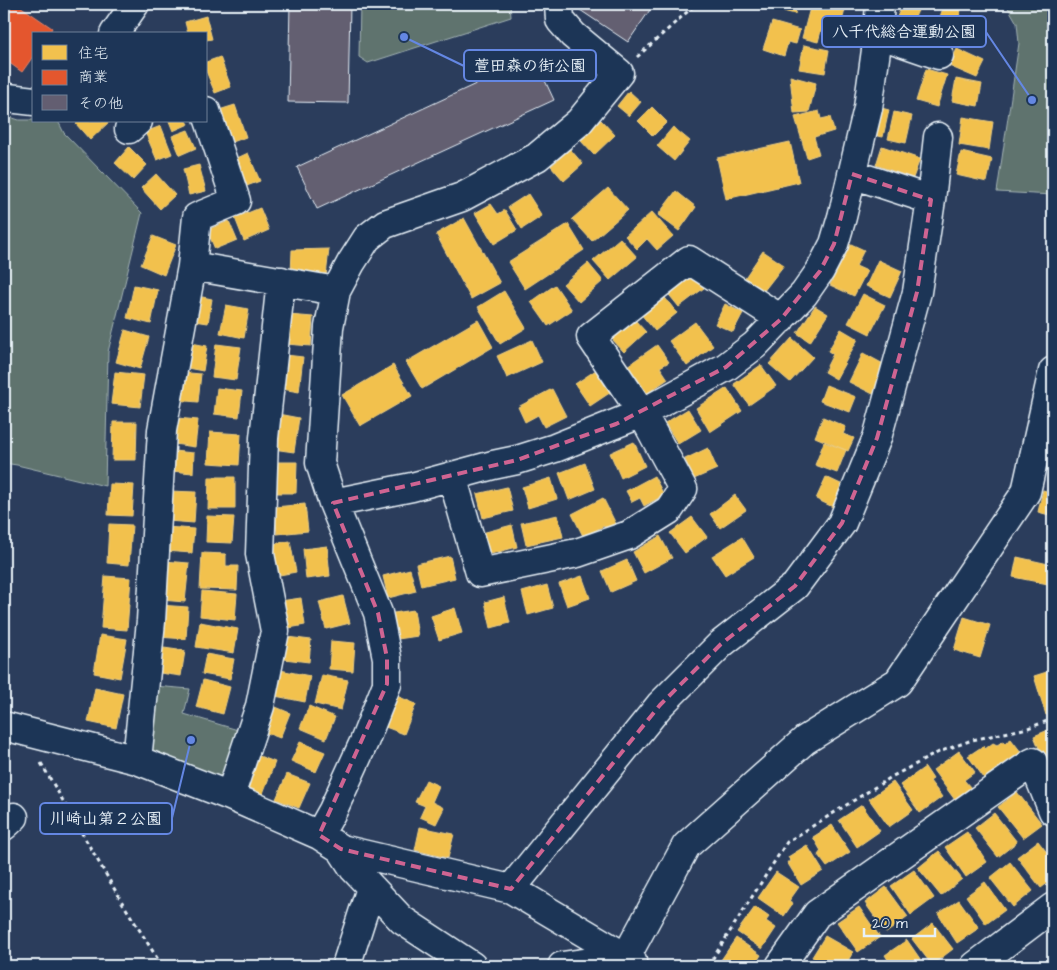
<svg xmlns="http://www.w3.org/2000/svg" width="1057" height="970" viewBox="0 0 1057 970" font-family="'Architects Daughter','Klee One',sans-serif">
	<rect width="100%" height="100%" fill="#2b3d5c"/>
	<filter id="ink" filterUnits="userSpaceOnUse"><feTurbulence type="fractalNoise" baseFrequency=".02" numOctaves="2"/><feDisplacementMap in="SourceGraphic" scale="10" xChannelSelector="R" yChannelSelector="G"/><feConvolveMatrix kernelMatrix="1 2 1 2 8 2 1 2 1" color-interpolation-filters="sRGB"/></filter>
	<g filter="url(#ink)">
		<!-- green -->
		<path fill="#5e736e" stroke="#a3b2b3" d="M360,4h150l1,13 -143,46 -9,-6z
			M1006,4h47v191l-56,-3 22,-149 -2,-20z
			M4,115l15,5h15v1h24l6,12 78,80 -34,139 -3,134 -88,-21 -13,-2z
			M154,686l36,3 -6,25 54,16 -16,49 -76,-30z"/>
		<!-- homes -->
		<path fill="#f2c14e" stroke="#efcf81" d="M773,4h24l-2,10 -24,-6z
			M811,4h12l22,6 -6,22 -17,-5 -4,15 -16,-4z
			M903,4h18l-12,26 -15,-7z
			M944,4l17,6 -10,32 -17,-5z
			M206,16l6,23 -6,1v-6h-18l-3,-12z
			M772,22l28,8 -4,14 -8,-2 -4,14 -21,-7z
			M804,45l25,5 -4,23 -26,-4z
			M957,49l28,13 -8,16 -28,-12z
			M220,57l11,30 -16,6 -9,-22v-9z
			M926,69l21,6 -10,32 -21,-6z
			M790,76l26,7 -7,29 -15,1z
			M956,79l26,5 -4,22 -26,-5z
			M629,91l12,11 -12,14 -12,-10z
			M235,105l11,32 -16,6 -11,-33z
			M874,106l15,4 -6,27 -15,-3z
			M652,107l15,15 -14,14 -15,-15z
			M819,111l2,8 9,-2 4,14 -20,6 5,17 -12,4 -12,-41z
			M894,112l18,4 -6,27 -18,-4z
			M963,117l30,5 -4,28 -30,-5z
			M601,120l14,15 -21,20 -14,-15z
			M79,121h31l-20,19 -14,-16z
			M169,121h18l2,3 -16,7z
			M161,126l11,28 -15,6 -12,-28z
			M673,127l17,14 -16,20 -17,-15z
			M188,130l8,18 -16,7 -8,-19z
			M790,142l9,40 -73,17 -9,-41z
			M882,146l38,13 -7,19 -37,-13z
			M129,147l18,18 -14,15 -18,-17z
			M570,149l13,15 -19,17 -13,-15z
			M961,152l31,7 -5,23 -31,-7z
			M248,153l12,28 -16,6 -11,-27z
			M199,165l7,26 -17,4 -6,-26z
			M156,174l19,21 -15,14 -19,-21z
			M608,188l20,22 -36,31 -20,-22z
			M676,191l20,16 -17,24 -21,-16z
			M528,194l14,22 -20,13 -14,-22z
			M491,204l7,10 7,-4 12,20 -23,14 -19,-31z
			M260,208l9,22 -25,11 -9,-23z
			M652,212l21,24 -16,14 -10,-11 -10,10 -12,-13z
			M464,218l36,65 -29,16 -35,-65z
			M229,221l8,19 -22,9 -8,-19z
			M568,224l16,26 -59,39 -17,-27z
			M153,236l23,9 -12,30 -23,-10z
			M620,238l17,19 -27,23 -17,-19z
			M851,244l13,6 -8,16 11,5 -13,25 -24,-11z
			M329,249l-3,27 -35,-2 1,-24z
			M763,251l21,14 -21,27 -19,-13z
			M878,260l24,11 -12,26 -24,-11z
			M588,263l15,18 -24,21 -16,-18z
			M691,272l13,16 -25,19 -13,-16z
			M134,285l24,5 -7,34 -24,-6z
			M555,285l17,25 -24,16 -17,-24z
			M504,291l22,37 -26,16 -22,-37z
			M662,294l15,19 -22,18 -15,-18z
			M863,294l22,11 -15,29 -22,-11z
			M193,295l19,4 -4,24 -20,-3z
			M725,304l18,9 -10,19 -18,-8z
			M226,305l23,4 -5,29 -24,-5z
			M815,306l13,8 -18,28 -13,-9z
			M289,315l24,2 -2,29 -25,-2z
			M634,319l12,13 -22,20 -12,-13z
			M478,320l15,27 -71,42 -16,-27z
			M695,322l18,24 -26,20 -18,-25z
			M841,329l17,10 -22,40 -12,-7 9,-18 -5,-3z
			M125,330l24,7 -9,32 -24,-7z
			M792,338l21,19 -23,25 -21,-18z
			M532,340l10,22 -35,16 -10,-22z
			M186,342l21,4 -4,25 -21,-4z
			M216,344l25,3 -5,33 -24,-3z
			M657,345l12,17 -9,5 8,12 -22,15 -19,-28z
			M863,353l26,14 -14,28 -26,-13z
			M286,355l17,2 -4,35 -17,-3z
			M393,365l19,31 -52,30 -18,-31z
			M761,365l15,21 -27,19 -15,-21z
			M596,370l15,22 -21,14 -15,-22z
			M115,372l29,3 -4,32 -29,-3z
			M178,372l23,2 -3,28 -23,-2z
			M826,385l30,12 -6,15 -30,-11z
			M217,388l25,3 -3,26 -25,-3z
			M727,388l15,23 -32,21 -14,-24z
			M552,389l14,27 -22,11 -6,-12 -13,7 -7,-15z
			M688,409l13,21 -23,14 -13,-21z
			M278,414l21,4 -5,34 -21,-3z
			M823,417l23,10 -3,7 11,4 -6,13 -33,-14z
			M177,418l21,2 -3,27 -21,-3z
			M113,422h24l-1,38h-24z
			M210,432l31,2 -2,31 -31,-2z
			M634,442l11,24 -24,12 -11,-25z
			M824,442l22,8 -9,23 -22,-8z
			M708,448l9,21 -23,10 -9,-20z
			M173,451l21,2 -1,20 -22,-2z
			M275,462h22l-1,31h-21z
			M585,463l10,26 -26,11 -10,-27z
			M654,476l10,19 -20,11 -4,-8 -8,4 -6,-11z
			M209,477h26v32h-27z
			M826,477l19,9 -10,22 -19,-9z
			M551,478l6,21 -29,9 -6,-21z
			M110,484l24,1 -2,31 -24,-1z
			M507,487l6,24 -30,7 -6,-24z
			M1043,490l10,3v23l-15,-4z
			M169,491l27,1 -2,31 -27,-2z
			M735,495l11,15 -26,18 -10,-14z
			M603,498l14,28 -10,5 -3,-5 -21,10 -11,-22z
			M305,504l3,27 -31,3 -2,-27z
			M558,515l5,22 -37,8 -5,-22z
			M207,516l27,1 -2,26 -26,-1z
			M692,517l15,20 -22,16 -15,-20z
			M109,524l23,1 -3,40 -22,-2z
			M512,525l5,22 -34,9 -5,-22z
			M166,527l28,2 -2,24 -28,-2z
			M660,536l12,22 -28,15 -11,-21z
			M742,537l12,20 -29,18 -13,-19z
			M290,541l6,31 -22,4 -6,-31z
			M327,546l3,30 -24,3 -3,-30z
			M202,553l24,1v12h12l-1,24 -37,-1z
			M450,556l5,22 -34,8 -5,-22z
			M1017,557l36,8v20l-40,-8z
			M627,560l9,21 -25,11 -9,-21z
			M164,561l25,2 -4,39 -24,-2z
			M410,569l6,22 -28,7 -5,-22z
			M105,576l26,2 -4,52 -26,-2z
			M582,576l8,22 -23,8 -8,-22z
			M547,585l6,23 -25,7 -6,-23z
			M202,591l35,3 -2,26 -35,-4z
			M343,596l7,27 -24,6 -7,-27z
			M504,597l6,26 -19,5 -6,-26z
			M301,598l4,27 -21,4 -4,-28z
			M159,605l29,2 -2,32 -28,-2z
			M455,608l7,25 -23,7 -8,-24z
			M414,610l4,26 -27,4 -4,-26z
			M964,617l26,8 -10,33 -26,-8z
			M200,622l38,7 -4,24 -38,-6z
			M100,635l27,4 -7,39 -26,-5z
			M287,637l24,3 -2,22 -25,-3z
			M331,641l24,2 -2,28 -24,-2z
			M157,647l28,4 -4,25 -28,-4z
			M206,654l28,5 -4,20 -28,-5z
			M1053,665v48l-7,2 -12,-39 16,-5 -2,-4z
			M280,670l30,6 -5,26 -30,-6z
			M322,675l26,5 -7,30 -26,-6z
			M203,680l27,7 -7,27 -27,-7z
			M95,688l28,6 -7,34 -28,-6z
			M392,694l24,10 -12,30 -24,-9z
			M271,705l19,8 -10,25 -19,-7z
			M309,706l26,11 -9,22 -26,-11z
			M1053,728v28l-9,4 -10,-24z
			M1011,739l10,13 -37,26 -16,-22 15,-10 2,3 8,-6 4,2 7,-4 1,2z
			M300,742l25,10 -9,20 -25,-11z
			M959,751l16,21 -11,8 7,8 -16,12 -22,-30z
			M254,754l21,8 -13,34 -21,-8z
			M925,767l8,12 -3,2 12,16 -22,16 -20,-28z
			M287,774l23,9 -11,25 -23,-9z
			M426,780l13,6 -7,16 12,6 -8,16 -16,-7 5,-11 -10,-4z
			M893,782l20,28 -24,17 -20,-28z
			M1017,792l25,32 -19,14 -25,-31z
			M862,805l18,26 -23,16 -18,-27z
			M994,813l23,29 -19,15 -23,-29z
			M832,825l18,27 -23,15 -9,-12 3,-4 -8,-14z
			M420,827l34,7 -6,24 -33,-8z
			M967,832l20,30 -21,15 -21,-30z
			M1038,841l15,19v19l-12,9 -24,-31z
			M807,845l16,26 -22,14 -14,-23h4l-3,-5z
			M939,851l23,28 -21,17 -23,-28z
			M1010,862l23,29 -20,16 -23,-29z
			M914,870l20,28 -23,17 -20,-29z
			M776,872l23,15 -10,14 4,2 -9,13 -26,-18z
			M985,882l20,28 -19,14 -20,-28z
			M886,887l22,30 -22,16 -21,-30z
			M959,900l20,28 -22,15 -19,-29z
			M755,907l14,10 -3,4 10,7 -14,21 -25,-17z
			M859,907l21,30 -22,15 -21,-30z
			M933,923l20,26 -21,16 -20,-26z
			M825,936l28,16 -8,14h-17l-16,-9z
			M736,938l25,17 -7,11h-31l-4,-3z
			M907,940l18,26h-33l-7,-11z"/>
		<!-- shops -->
		<path fill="#e4572e" stroke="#e5856b" d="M10,4h7l35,24 -3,6h-15v21l-12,17 -18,-13v-46z"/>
		<!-- building -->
		<path fill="#635e71" stroke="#e8f1f8" d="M290,4h60l-2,99 -60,-1z
			M584,4h70l-26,38 -48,-32z
			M534,57l20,43 -237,109 -20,-42z"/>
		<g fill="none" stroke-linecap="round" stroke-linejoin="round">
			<!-- minor casing -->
			<g stroke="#e8f1f8" stroke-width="31">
				<path id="minor" d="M114,34l21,-30
					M878,34l61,21
					M4,96l4,2 26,3
					M129,129l9,-8
					M931,200l7,-63
					M192,266l5,-49 39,-16 -30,-90
					M452,476l28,97 97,-20 52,-18 40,-25 14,-21 -41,-76 -51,-76 98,-77 92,59
					M333,503l79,-16 81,-22 24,-5 38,-12 87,-35 84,-46 29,-22 49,-51 16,-23 14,-27 8,-27 26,-109 9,-65 3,-39
					M4,726l133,34 93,36 89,39 22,14 170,40 121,72
					M137,760l14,-139 11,-191 30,-164 144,25
					M230,796l30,-90 15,-75 -15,-77 4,-116 17,-157
					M4,826l10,-9
					M319,835l14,-25 31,-68 23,-58v-26l-9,-45 -45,-110 -13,-40 9,-136 7,-36 15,-28 16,-25 18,-14 77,-27 75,-40 42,-35 40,-49 -46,-38 -13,-15 -1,-16
					M341,849l13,20 48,51 70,46
					M511,889l149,-184 61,-61 74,-58 47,-63 35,-85 40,-146 14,-92 -79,-26
					M346,966l25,-78
					M562,966l64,-9 60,-111 119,-106 93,-58 128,-190 27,-121
					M780,966l37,-52 216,-152 20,49
					M975,966l78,-59"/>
			</g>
			<!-- path -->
			<path stroke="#e8f1f8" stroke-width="3" stroke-dasharray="4 4" stroke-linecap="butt" d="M637,57l59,-53
				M41,763l81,139 40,64
				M708,966l79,-124 106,-66 46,-24 33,-12 56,-12 25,-9"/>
			<!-- minor -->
			<use href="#minor" stroke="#1d3557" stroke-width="28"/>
		</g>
	</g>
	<!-- marked area -->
	<path fill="none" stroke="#cf6492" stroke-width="4" stroke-dasharray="10 6" stroke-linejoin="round" d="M852,174l79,26 -14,92 -40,146 -35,85 -47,63 -74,58 -61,61 -149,184 -170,-40 -22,-14 68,-151v-26l-9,-45 -45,-110 184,-43 99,-36 110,-57 55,-48 39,-48 14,-27z"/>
	<!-- callouts -->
	<path fill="none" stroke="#6487e3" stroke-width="2" d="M1032 100L986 32M404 37L464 66M191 740L172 818"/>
	<g fill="#6487e3" stroke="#1d3557" stroke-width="2">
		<circle cx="1032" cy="100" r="5"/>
		<circle cx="404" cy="37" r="5"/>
		<circle cx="191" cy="740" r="5"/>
	</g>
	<g fill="#1d3557" stroke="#6487e3" stroke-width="2">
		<rect x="822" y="16" width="164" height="31" rx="5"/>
		<rect x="464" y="50" width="132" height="31" rx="5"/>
		<rect x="40" y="803" width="132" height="31" rx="5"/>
	</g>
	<g font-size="16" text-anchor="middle" font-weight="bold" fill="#e8f1f8">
		<text x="904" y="37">八千代総合運動公園</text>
		<text x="530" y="71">萱田森の街公園</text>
		<text x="106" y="824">川崎山第２公園</text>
	</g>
	<!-- margin -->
	<rect width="1057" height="970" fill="none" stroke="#1d3557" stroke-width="20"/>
	<rect x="10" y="10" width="1037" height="950" fill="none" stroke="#e8f1f8" stroke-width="2" filter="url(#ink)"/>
	<!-- legend -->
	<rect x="32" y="32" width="175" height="90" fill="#1d3557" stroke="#6e8097"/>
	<rect x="42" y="45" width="25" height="15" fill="#f2c14e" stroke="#6e8097"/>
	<text x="78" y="58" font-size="15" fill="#e8f1f8">住宅</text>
	<rect x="42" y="70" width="25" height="15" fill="#e4572e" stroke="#6e8097"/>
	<text x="78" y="82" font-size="15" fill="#e8f1f8">商業</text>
	<rect x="42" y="95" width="25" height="15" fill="#635e71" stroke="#6e8097"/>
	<text x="78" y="108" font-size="15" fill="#e8f1f8">その他</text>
	<!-- scale -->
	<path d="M864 928v8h71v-8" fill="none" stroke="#e8f1f8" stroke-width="2.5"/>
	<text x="872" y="928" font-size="15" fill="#e8f1f8" stroke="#1d3557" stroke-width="4" paint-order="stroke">20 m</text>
</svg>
